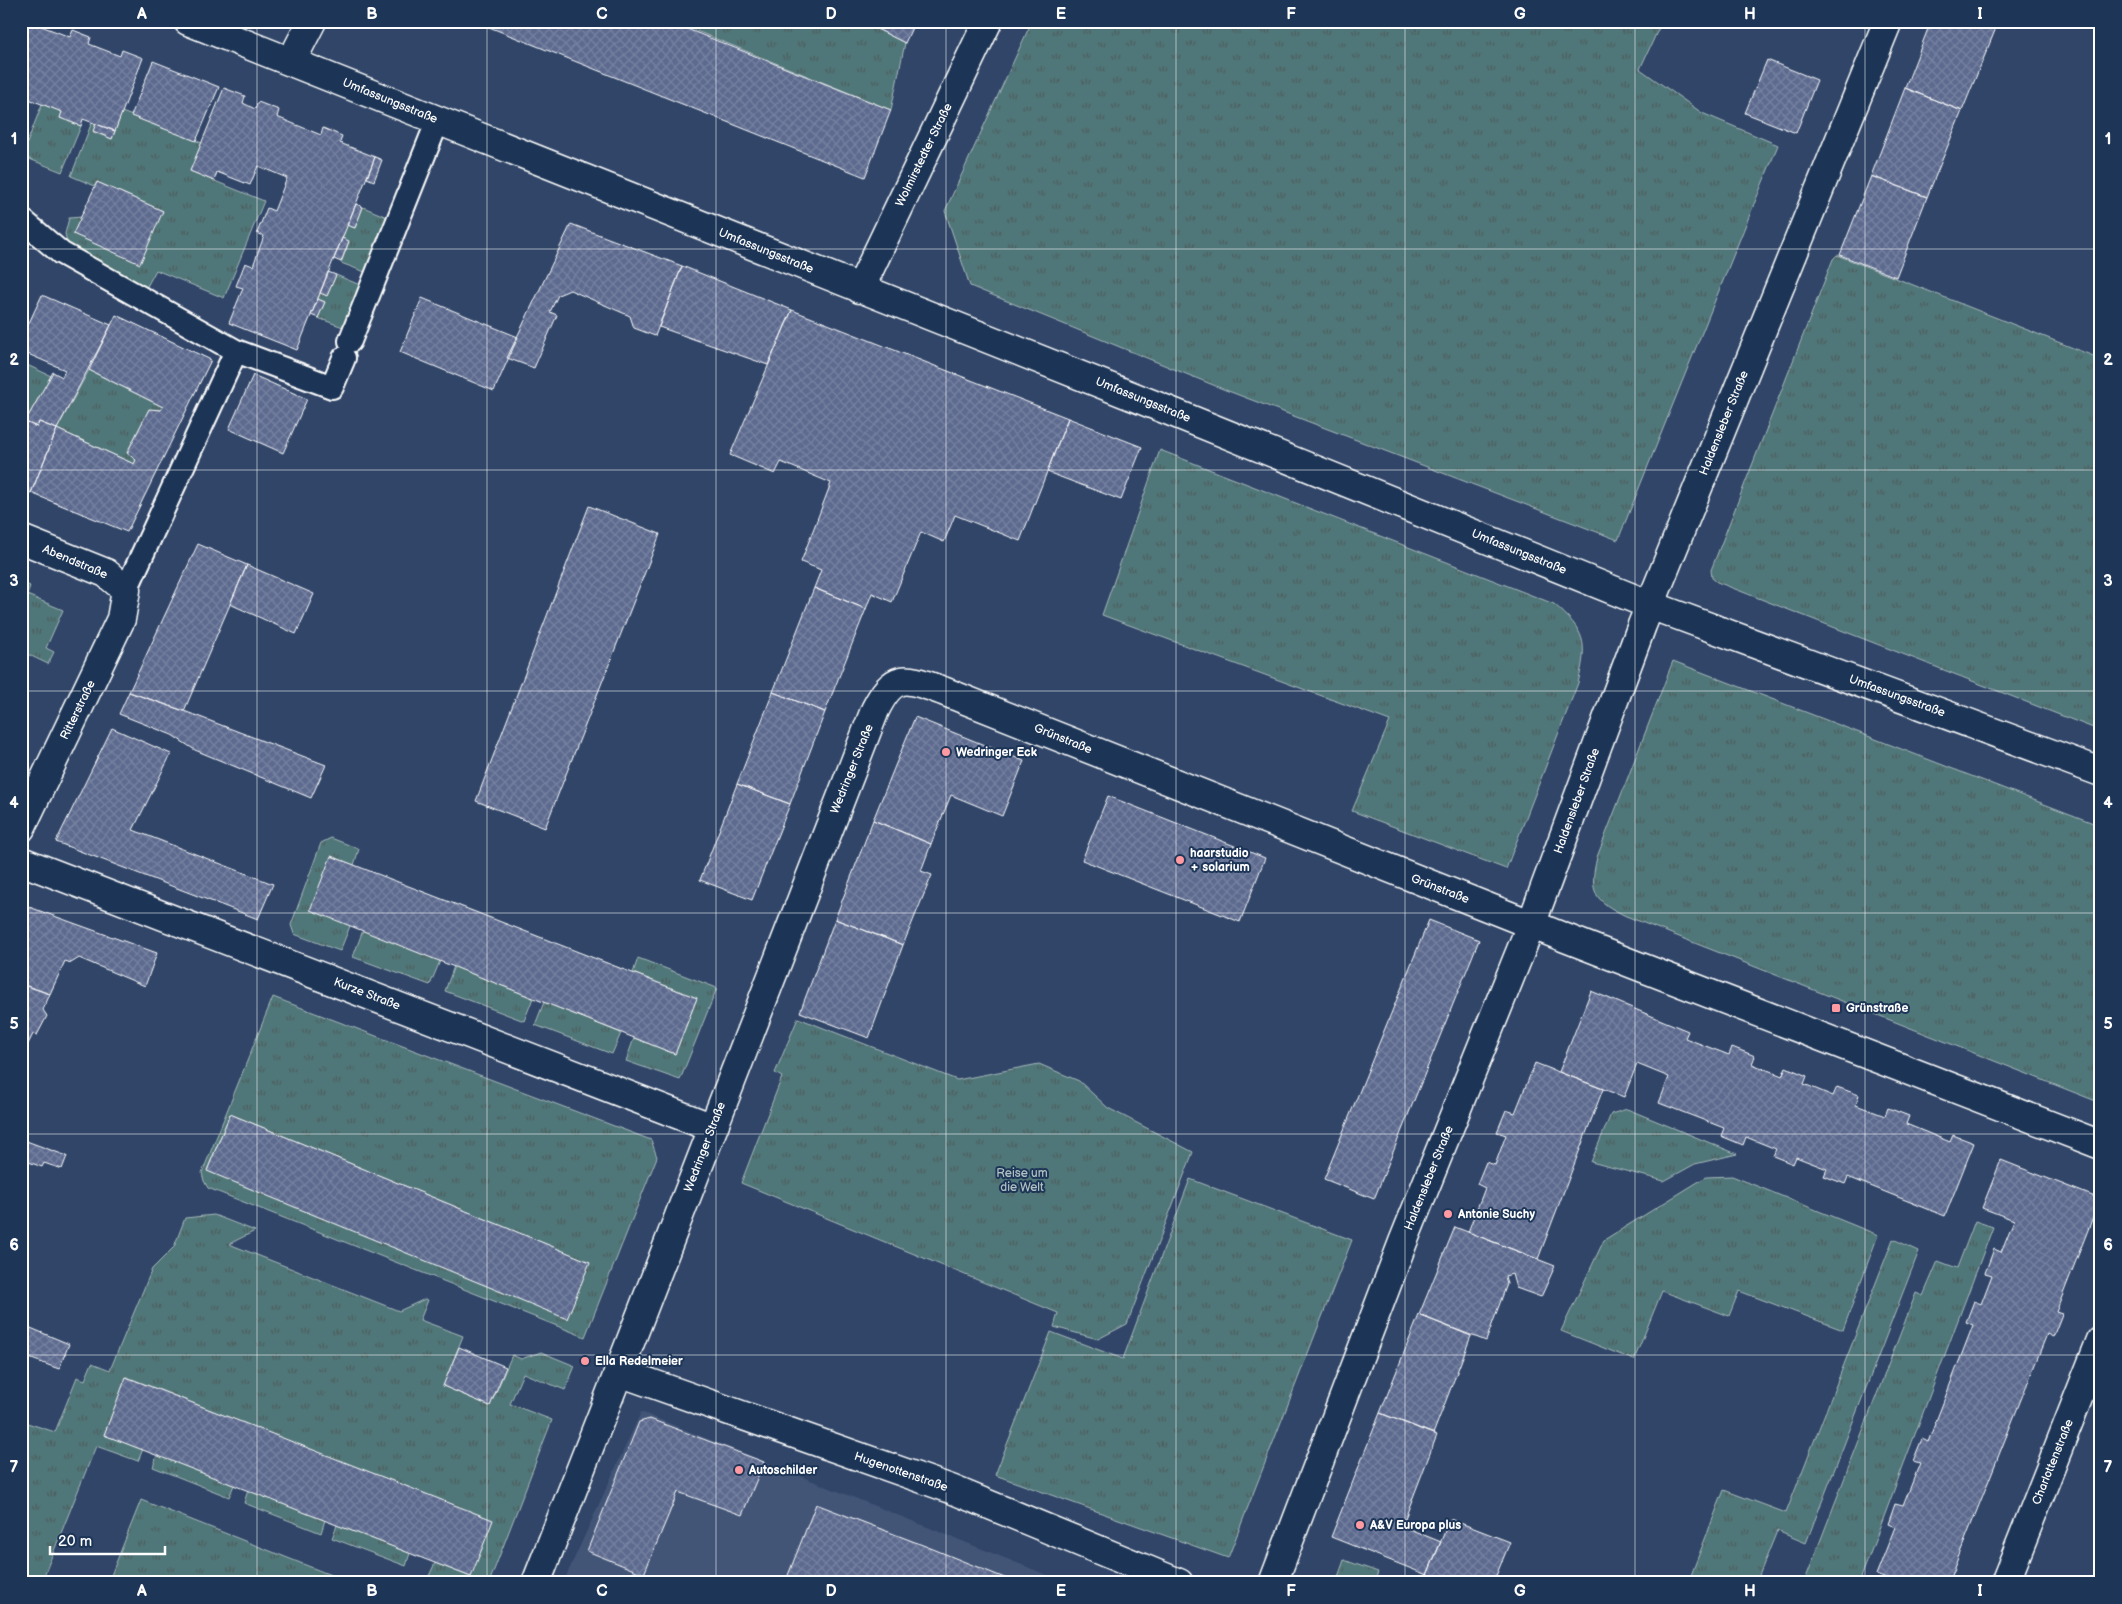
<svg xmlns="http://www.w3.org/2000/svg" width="2122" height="1604" viewBox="0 0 2122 1604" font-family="'Balsamiq Sans',sans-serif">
	<defs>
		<pattern id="grass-tufts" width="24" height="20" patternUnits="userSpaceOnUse" patternTransform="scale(1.25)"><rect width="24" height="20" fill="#507678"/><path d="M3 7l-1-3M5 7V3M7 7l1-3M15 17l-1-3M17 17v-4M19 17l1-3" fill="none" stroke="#4e5d5e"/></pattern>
		<pattern id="building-cross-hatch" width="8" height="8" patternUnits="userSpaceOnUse" patternTransform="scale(1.25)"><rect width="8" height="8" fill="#5d6b8f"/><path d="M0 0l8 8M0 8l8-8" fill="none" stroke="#7581a0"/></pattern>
	</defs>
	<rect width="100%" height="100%" fill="#304568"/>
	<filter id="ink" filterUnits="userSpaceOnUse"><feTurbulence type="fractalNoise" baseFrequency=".02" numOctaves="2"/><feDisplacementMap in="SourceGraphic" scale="10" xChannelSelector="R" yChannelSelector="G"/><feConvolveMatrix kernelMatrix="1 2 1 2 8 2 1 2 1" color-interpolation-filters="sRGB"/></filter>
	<g filter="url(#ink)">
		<!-- built -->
		<path fill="#425477" d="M641,1412l426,171h-504z"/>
		<!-- grass -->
		<path fill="url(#grass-tufts)" stroke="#a8babc" fill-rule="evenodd" d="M672,21h199l-2,4 36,18 -14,67z
			M1032,21h630l-22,48 62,44 76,32 -160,395 -395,-151 -253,-103 -25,-75z
			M42,104l20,8 -2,6 21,8 -19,46 -40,-16z
			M122,112l80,31 -12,28 74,30 -40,97 -68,-28 -11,20 -77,-44 -3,-12 4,-16 94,-7 -66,-29 -2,4 -24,-10 21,-54 4,2 -3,8 19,7z
			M363,207l24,10 -22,55 -24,-9 8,-21 -7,-4 5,-13 8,3z
			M1837,255l264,104v372l-384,-149 -5,-4 -1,-8 122,-311z
			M336,275l24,10 -17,42 -25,-9 7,-16 -7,-3 2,-6 7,2z
			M27,365l24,11 -26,46 -4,-2v-43z
			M89,370l74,37 -2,3h-12l-22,42 9,8 -2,4 -77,-35z
			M1160,450l394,154c32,28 34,38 24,79l-72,186 -154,-58 38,-90 -288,-106z
			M21,582l9,4 -3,9 36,15 -17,38 8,4 -6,12 -27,-13z
			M1673,661l428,165v277l-475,-187c-33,-16 -37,-24 -29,-59z
			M331,838l28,11 -5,16 -23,-9 19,70 -10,25 -46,-17 -3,-9 30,-82z
			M363,930l77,31 -10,24 -77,-28z
			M638,958l79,30 -37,92 -54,-19 8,-23 41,16 22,-56 -64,-25z
			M454,966l79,32 -9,23 -79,-30z
			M273,997l378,143 6,17 -72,180 -377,-149 -4,-7 -2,-8zM230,1114l359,148h1l-383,-92z
			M544,1002l77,31 -9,21 -77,-29z
			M798,1018l159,62 82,-16 40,17 29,27 85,44 -66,172 -29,15 -44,-12 4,-14 -317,-130 41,-106 -7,-4z
			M1627,1109l110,45 -42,10 -31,17 -73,-19 20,-48z
			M1732,1176l146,59 -35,95 -104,-39 -10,25 -67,-25 -28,69 -73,-29 43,-91 102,-63z
			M1190,1179l162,61 -124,318 -233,-83 56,-143 72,27z
			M214,1215l41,16 -26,13 170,67 26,-12 3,1 -8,20 43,16 -20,50 47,20 22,-51 9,4 20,-7 34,14 -10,24 -42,-17 -13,31 42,16 -63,163h-40l-20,-7 6,-13 36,14 -256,-165 -88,-35 -23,58 39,14 -5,12 -42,-15 -55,137h-20v-162l34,11 22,-55 8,3 7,-17 18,7 42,-101 22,-22 11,-29z
			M1975,1221l18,6 -134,356h-43l-10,-5 110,-285 7,3 15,-35 19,7z
			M1893,1239l26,12 -113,292 -29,-12 -21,52h-68l36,-93 62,23z
			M157,1455l77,30 -5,12 -76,-30z
			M248,1490l77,30 -4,13 -77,-30z
			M141,1500l210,83h-243z
			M337,1525l73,28 -4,13 -74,-28z
			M1344,1560l34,12 -4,11h-38z"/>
		<!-- building -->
		<path fill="url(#building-cross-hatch)" stroke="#fff" d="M28,21l42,16 3,-7 18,7 -2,7 31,12 2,-6 21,8 -28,73 -32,-12 -2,7 -21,-8 2,-6 -41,-16v-74z
			M474,21h193l224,89 -26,67z
			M871,21h44l-10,22 -36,-18z
			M1931,21h48l17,7 -34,83 -57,-23z
			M1979,21h19l-2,7z
			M1767,60l50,20 -21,53 -51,-20z
			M153,61l66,26 -23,54 -65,-25z
			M224,88l21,8 -2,7 12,6 3,-7 21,8 -2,7 44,18 2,-7 19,8 -2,7 35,14 -78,193 -68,-27 14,-35 -7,-2 9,-23 8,3 11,-30 -7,-3 10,-25 7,3 13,-33 -29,-12 -8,19 -33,-13 -3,9 -24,-10z
			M1905,88l57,23 -35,86 -56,-21z
			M96,124l19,7 -3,8 -19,-8z
			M375,157l7,3 -8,21 -7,-3z
			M1871,176l56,21 -31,80 -56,-22z
			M97,182l66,29 -23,53 -67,-30z
			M356,204l7,3 -8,21 -8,-3z
			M571,224l111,42 -27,70 -21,-8 -4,-12 -60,-26 -12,5 -8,17 7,3 -23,53 -27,-10z
			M342,238l7,3 -8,21 -7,-3z
			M682,266l110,44 -24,55 -109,-38z
			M328,272l8,3 -9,21 -7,-3z
			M42,295l69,30 -54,104 -18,-7 -2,5 -12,-5 28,-50 9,5 3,-7 -44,-19v-11z
			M422,298l96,39 -24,54 -94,-39z
			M318,299l7,3 -7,16 -7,-3z
			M792,310l276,108 -48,123 -65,-26 -11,27 -23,-10 -29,70 -20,-9 -6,16 -52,-21 7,-18 -20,-8 30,-79 -50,-21 -6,12 -45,-19z
			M116,315l95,45 -84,172 -96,-39 26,-64 77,35 2,-4 -9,-7 22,-44 12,1 2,-3 -74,-37z
			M253,375l54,24 -24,54 -54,-24z
			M1068,418l74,29 -21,53 -74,-28z
			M21,420l16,7 2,-5 18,7 -26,64 -10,-4z
			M589,506l71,28 -115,294 -69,-27z
			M198,544l49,21 -63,146 -55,-19z
			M247,565l67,29 -18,40 -66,-30z
			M814,588l52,21 -41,103 -52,-20z
			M129,692l55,19 142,54 -15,33 -116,-48 -23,-15 -53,-21z
			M773,692l52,20 -35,92 -53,-20z
			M915,717l109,44 -22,55 -51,-21 -20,49 -58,-24z
			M112,728l59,26 -38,76 140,54 -15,35 -202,-77z
			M737,784l53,20 -38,96 -52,-20z
			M1108,796l157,62 -25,64 -158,-62z
			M873,820l58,24 -10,27 11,4 -29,70 -68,-26z
			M331,856l366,142 -22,56 -365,-144z
			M29,907l128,46 -12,33 -66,-28 -8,5 -6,-2 -15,33 -29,-10v-61z
			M835,919l68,26 -34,93 -69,-26z
			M1429,920l50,20 -105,259 -50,-20z
			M21,984l29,10 -7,16 4,6 -10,19 -4,-1 -12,24z
			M1591,991l97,40 -3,7 44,17 3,-8 23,9 -3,8 23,9 7,3 4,-9 21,9 -3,8 29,12 4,-9 22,8 -3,10 29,11 3,-8 21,8 -3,8 44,18 3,-7 21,8 -29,73 -97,-39 -3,7 -21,-8 3,-7 -31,-12 -3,7 -20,-8 3,-7 -30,-12 -3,8 -22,-9 3,-8 -65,-25 10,-26 -32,-13 -13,33 -65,-25z
			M1535,1063l68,26 -65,170 -70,-27 17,-44 -8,-4 9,-22 9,3 11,-30 -9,-3 9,-22 9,3z
			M230,1114l360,148 -23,57 -360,-148z
			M21,1139l46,17 -5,13 -18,-6 -2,4 -21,-8z
			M2001,1160l99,39 -44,113 6,2 -9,23 -6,-3 -99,249h-51l-21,-8 19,-48 -7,-3 7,-20 8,2 17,-43 -7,-2 9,-22 6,3 45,-117 -7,-3 8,-21 7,3 11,-29 -7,-2 9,-24 7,3 13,-32 -32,-12z
			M1455,1227l100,39 -14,31 -25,-9 -4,-14 -7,2 2,8 -21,57 -67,-26z
			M1419,1315l52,21 -38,98 -53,-21z
			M21,1324l48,20 -10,25 -38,-14z
			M459,1347l47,20 -16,39 -47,-20z
			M126,1377l367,143 -22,57 -367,-142z
			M1380,1413l57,22 -35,91 39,16 -14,33 -96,-38z
			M650,1419l114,43 -22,53 -64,-23 -34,82 -57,-23 52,-129z
			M816,1504l117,45 84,34h-232z
			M1450,1519l60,23 -17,41h-44l-22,-8z"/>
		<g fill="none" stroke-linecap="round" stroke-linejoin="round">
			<!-- service casing -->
			<g stroke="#fff" stroke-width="26">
				<path id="service" d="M21,219l40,34 175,98
					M350,341l88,-221
					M126,590l110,-239 96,36 12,-29"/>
			</g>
			<!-- minor casing -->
			<g stroke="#fff" stroke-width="31">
				<path id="minor" d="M188,21l979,389 483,195 451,167
					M291,62l21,-41
					M860,289l128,-268
					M21,539l85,34 20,17 -5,29 -100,209
					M21,861l692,267
					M619,1372l332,117 228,94
					M536,1583c115,-290 224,-582 339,-873 20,-40 32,-32 68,-19l620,246 538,208
					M1273,1583l130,-341 128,-317 111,-300 246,-604
					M2005,1583l96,-243"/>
			</g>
			<!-- service -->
			<use href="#service" stroke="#1d3557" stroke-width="22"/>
			<!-- minor -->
			<use href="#minor" stroke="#1d3557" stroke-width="28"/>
		</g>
	</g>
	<!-- grid -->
	<path fill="none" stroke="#fff" stroke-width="1" stroke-opacity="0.55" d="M257,21v1562M487,21v1562M716,21v1562M946,21v1562M1176,21v1562M1405,21v1562M1635,21v1562M1865,21v1562M21,249h2080M21,470h2080M21,691h2080M21,913h2080M21,1134h2080M21,1355h2080"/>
	<!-- markers -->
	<g fill="#ff9aa2" stroke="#1d3557" stroke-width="2">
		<circle cx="946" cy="752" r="5"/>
		<circle cx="1180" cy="860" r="5"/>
		<rect x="1831" y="1003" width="10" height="10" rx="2.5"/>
		<circle cx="1448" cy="1214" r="5"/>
		<circle cx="585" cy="1361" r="5"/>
		<circle cx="739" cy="1470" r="5"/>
		<circle cx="1360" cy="1525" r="5"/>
	</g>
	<g text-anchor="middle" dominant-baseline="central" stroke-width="4" stroke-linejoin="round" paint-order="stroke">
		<!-- street labels -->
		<g font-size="12" fill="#fff" stroke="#1d3557">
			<text transform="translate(390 101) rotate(22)">Umfassungsstraße</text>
			<text transform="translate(924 155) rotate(-64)">Wolmirstedter Straße</text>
			<text transform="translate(766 251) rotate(22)">Umfassungsstraße</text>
			<text transform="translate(1143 400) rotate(22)">Umfassungsstraße</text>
			<text transform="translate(1724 423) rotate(-68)">Haldensleber Straße</text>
			<text transform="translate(1519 552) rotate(22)">Umfassungsstraße</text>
			<text transform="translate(75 562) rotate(23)">Abendstraße</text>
			<text transform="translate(1897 696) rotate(20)">Umfassungsstraße</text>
			<text transform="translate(78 710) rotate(-64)">Ritterstraße</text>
			<text transform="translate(1063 739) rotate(22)">Grünstraße</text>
			<text transform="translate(852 769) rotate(-68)">Wedringer Straße</text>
			<text transform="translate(1577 801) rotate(-70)">Haldensleber Straße</text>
			<text transform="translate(1440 889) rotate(21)">Grünstraße</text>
			<text transform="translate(367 994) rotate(21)">Kurze Straße</text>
			<text transform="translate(705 1147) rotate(-69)">Wedringer Straße</text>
			<text transform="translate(1429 1178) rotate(-68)">Haldensleber Straße</text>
			<text transform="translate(2053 1462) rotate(-68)">Charlottenstraße</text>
			<text transform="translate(901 1472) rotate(19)">Hugenottenstraße</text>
		</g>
		<!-- poi labels -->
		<g font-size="12" font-weight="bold" fill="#fff" stroke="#1d3557" text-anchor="start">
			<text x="956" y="752">Wedringer Eck</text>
			<text x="1190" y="853">haarstudio<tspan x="1190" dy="14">+ solarium</tspan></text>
			<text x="1846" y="1008">Grünstraße</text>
			<text x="1458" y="1214">Antonie Suchy</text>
			<text x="595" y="1361">Ella Redelmeier</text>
			<text x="749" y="1470">Autoschilder</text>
			<text x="1370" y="1525">A&amp;V Europa plus</text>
		</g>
		<!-- park labels -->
		<g font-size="12" fill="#b0c1c2" stroke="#1d3557">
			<text x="1022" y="1173">Reise um<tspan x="1022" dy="14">die Welt</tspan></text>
		</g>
	</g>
	<!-- margin -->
	<rect width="2122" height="1604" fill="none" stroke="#1d3557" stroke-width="55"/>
	<!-- scale -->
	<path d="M50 1546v8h115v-8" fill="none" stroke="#ffffff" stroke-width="2.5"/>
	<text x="58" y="1546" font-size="15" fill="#ffffff" stroke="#1d3557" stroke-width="4" paint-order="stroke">20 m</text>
	<rect x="28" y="28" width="2066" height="1548" fill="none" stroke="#fff" stroke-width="2"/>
	<g font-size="16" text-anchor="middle" font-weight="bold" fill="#fff">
		<text x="142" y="19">A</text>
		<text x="372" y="19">B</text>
		<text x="602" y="19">C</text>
		<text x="831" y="19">D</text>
		<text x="1061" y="19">E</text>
		<text x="1291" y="19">F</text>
		<text x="1520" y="19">G</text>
		<text x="1750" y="19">H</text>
		<text x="1980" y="19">I</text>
		<text x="14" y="144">1</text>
		<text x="2108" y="144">1</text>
		<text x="14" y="365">2</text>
		<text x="2108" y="365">2</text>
		<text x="14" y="586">3</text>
		<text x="2108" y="586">3</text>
		<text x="14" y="808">4</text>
		<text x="2108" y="808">4</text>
		<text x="14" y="1029">5</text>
		<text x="2108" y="1029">5</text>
		<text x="14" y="1250">6</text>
		<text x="2108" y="1250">6</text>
		<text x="14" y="1472">7</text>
		<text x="2108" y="1472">7</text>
		<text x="142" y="1596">A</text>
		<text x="372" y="1596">B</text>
		<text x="602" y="1596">C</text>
		<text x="831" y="1596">D</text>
		<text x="1061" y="1596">E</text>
		<text x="1291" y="1596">F</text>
		<text x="1520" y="1596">G</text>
		<text x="1750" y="1596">H</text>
		<text x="1980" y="1596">I</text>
	</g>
</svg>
